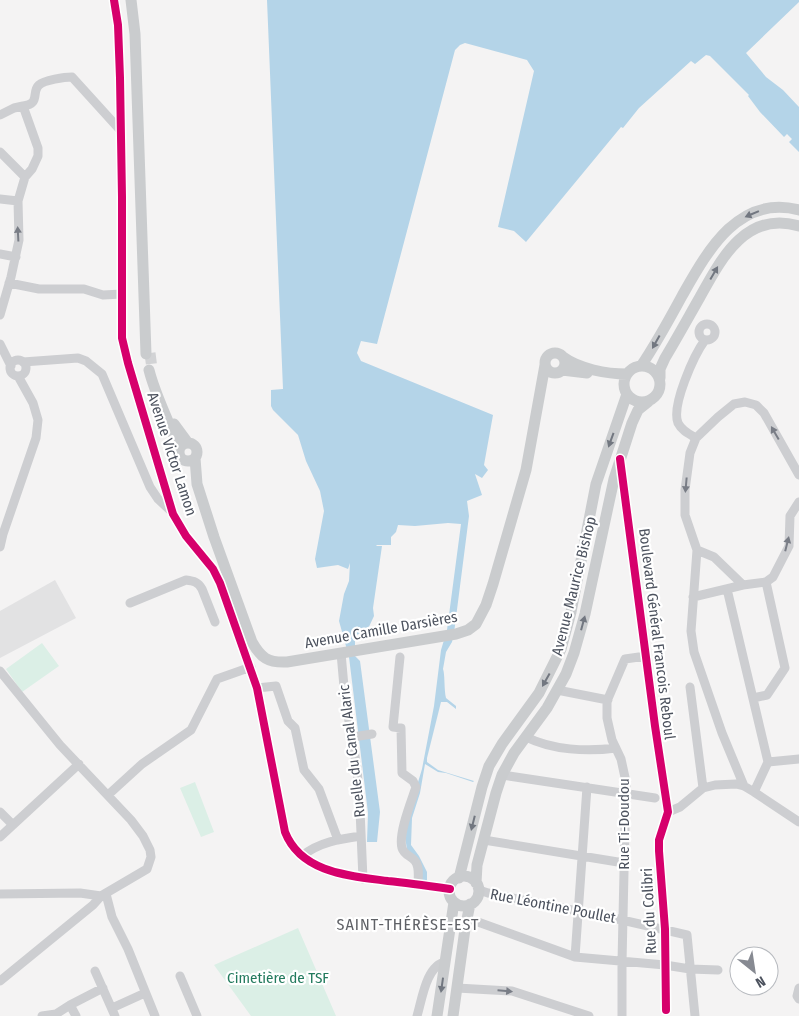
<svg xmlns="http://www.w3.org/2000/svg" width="799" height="1016" viewBox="0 0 799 1016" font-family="'Fira Sans Condensed',sans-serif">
	<rect width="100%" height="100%" fill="#f4f3f3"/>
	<!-- education -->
	<path fill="#e2e2e3" d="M55,580l21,38 -76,40v-47z"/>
	<!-- green -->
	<path fill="#dbefe6" d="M42,643l17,23 -37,26 -16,-23z
		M195,782l19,50 -13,5 -21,-49z
		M298,928l38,88h-85l-37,-51z"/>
	<!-- water -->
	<path fill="#b4d4e8" d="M267,0h532v2l-53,51 20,24 17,13 16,17v45l-10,-10 3,-3 -5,-5 -3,3 -24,-25 -12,-16 1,-1 -39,-39 -4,-1 -11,9 -4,-3 -52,47 -16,20 -2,-1 -95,115 -12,-11 -16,-4 36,-156 -7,-11 -62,-17 -5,2 -5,5 -78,294 -16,-3 -4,12 4,8 132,54 -9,50 4,5 -6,8 -7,-4 7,21 -15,6 2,15 -15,117 -2,9 -6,10 -3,17c2,5 1,21 3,29l10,8v3l-9,-7h-6l-14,56v4l11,8 36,11 -1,1 -27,-9 -8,-1 -13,-8 -5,29 -8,25 -1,27 8,11 8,16v9l-6,-1 -14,-30 -2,-14 7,-34 10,-33 12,-63 7,-56 6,-20 14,-106 -13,-1 -33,3 -17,-1 -2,7 -5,5v8h-15l1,1h5l-9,62 1,8 -7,15 -9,3 -3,3v19l5,5 20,151 -3,30h-10l1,-29 -19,-156 -10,-36 5,-27 5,-13 1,-18 -2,6 -10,-4 -21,3 -2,-9 9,-48 -4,-20 -14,-30 -8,-26 -25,-25 -2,-4v-16l12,-1z"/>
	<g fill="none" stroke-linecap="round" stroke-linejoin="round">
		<!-- major-tunnel -->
		<path stroke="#d2d3d5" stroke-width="11" stroke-dasharray="11 5.5" stroke-linecap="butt" d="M150,353l2,16"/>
		<!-- minor -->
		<path stroke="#cdced1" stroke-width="9" d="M114,0l4,25 2,53 2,119v141l6,25 45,151 13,22 27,33 7,14 37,105 28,144c16,41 65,44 103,49 20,2 41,5 62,8
			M23,106c18,-2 8,-14 16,-21 5,-5 26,-8 33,-8l49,54
			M0,115l14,-7 9,-2 15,42v8l-6,13 -7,8 -7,24 1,39 -8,37 -11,38
			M0,152l25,25
			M0,199l18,2
			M0,254l16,3
			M9,283l30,6h45l19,6 19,-1
			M699 332a8 8 0 1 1 16 0a8 8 0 1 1-16 0Z
			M0,344l11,22
			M10 368a8 8 0 1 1 16 0a8 8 0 1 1-16 0Z
			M23,362l55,-4 8,3 16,13 48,113 8,12 15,14
			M696,438c-7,-4 -14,-7 -18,-15 -7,-17 16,-68 27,-83
			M620,462l35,264 13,86 -9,28v11l6,78 1,81
			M0,547l3,-13 33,-96 2,-18 -5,-17 -15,-27
			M697,550l17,7 29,28
			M727,589l41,173
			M693,597l50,-12 23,-3 7,-5 16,-31 1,-30 9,-14
			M130,603l56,-23c8,1 12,2 16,9l13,33
			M341,653l4,45 12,70 3,42 3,69
			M400,657l-7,70 8,1 1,45 11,8 3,6c-5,15 -18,47 -14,61 2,7 9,8 13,13 5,6 3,17 3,23
			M0,671l60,74 71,75 12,16 7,14 1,7 -4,12 -46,27 -8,9 -93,76
			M690,687l13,101
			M257,688l19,-2 12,35 7,7 9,42 15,19 19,51
			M557,690l51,10
			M753,698l14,-3 18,-27 -19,-86
			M353,737l19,-3
			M526,737c26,13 61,15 90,11
			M502,775l153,23
			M744,786l-22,-53 -28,-81 -3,-21 6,-81 -12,-35v-25l5,-37 6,-15 22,-21 16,-13 11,-2 11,3 8,8 35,62
			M754,792l14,-30 31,-3
			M108,795l34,-31 49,-34 26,-51 34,-12
			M0,812l13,13
			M668,812l12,-5 23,-19 12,-3 21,-1 8,2 10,6 45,30
			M0,837l79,-73
			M484,840l140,23
			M302,856c17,-14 38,-17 59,-20
			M479,890l9,3 134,27 65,15 8,81
			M0,894l80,-1 21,3
			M106,894l6,23 16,32 27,67
			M465,929l7,-6 6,-1 97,35 90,8 25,4 28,1
			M575,957l12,-170
			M95,971l20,45
			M180,976l17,40
			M457,988l55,3 77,25
			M799,988l-2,8 2,3
			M70,1005l6,11
			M112,1008l33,-15
			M42,1016l14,-2 14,-9 33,-17
			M417,1016c5,-16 9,-50 28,-54
			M622,1016v-54l4,-180 -5,-23 -9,-19 -5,-22v-17l18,-42 21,-3"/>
		<!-- major -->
		<path stroke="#caccce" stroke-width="11" d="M131,0l4,34 11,320
			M545 363a10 10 0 1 1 20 0a10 10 0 1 1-20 0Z
			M563,357c16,12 44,17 64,17
			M624 384a18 18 0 1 1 36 0a18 18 0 1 1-36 0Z
			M641,366c15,-22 28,-46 41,-70 25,-44 56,-102 117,-86
			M149,370c7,28 21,52 30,80
			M562,370l25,3
			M660,378v-9l5,-11c12,-20 23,-40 35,-61 21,-38 46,-87 99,-71
			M174,424l14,19
			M179 452a9 9 0 1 1 18 0a9 9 0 1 1-18 0Z
			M195,458l2,26 17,53 38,105c9,16 16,21 35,20l169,-28 12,-4 8,-6 10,-19 7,-21 33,-114 19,-105
			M449 891a15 15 0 1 1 30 0a15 15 0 1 1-30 0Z
			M459,878l23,-91 7,-21 13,-22 37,-51 22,-44 10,-37 25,-128 31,-90
			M476,883l1,-18 19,-72 6,-18 12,-22 33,-45 19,-34 8,-21 11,-39 29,-135 18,-56 6,-13 10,-8
			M437,1016l17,-114
			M453,1016l12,-87 5,-25"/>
		<!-- cycleway casing -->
		<g stroke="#fff" stroke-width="11">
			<path id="cycleway" d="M114,0l4,25 2,53 2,119v141l6,25 45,151 13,22 27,33 7,14 37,105 28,144c16,41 65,44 103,49 20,2 41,5 62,8
				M620,459l35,267 13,86 -9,28v11l6,78 1,81"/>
		</g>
		<!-- cycleway -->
		<use href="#cycleway" stroke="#d6006c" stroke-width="8"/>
	</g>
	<!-- one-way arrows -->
	<defs><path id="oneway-solid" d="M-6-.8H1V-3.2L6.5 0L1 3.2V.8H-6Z" transform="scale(1.25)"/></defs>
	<g fill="#727780">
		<use href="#oneway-solid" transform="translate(752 214) rotate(157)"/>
		<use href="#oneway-solid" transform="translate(714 273) rotate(-60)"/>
		<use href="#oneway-solid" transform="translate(656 342) rotate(119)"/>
		<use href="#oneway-solid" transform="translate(611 440) rotate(110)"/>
		<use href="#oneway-solid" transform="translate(583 623) rotate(-75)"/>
		<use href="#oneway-solid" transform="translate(546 680) rotate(119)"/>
		<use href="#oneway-solid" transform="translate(473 823) rotate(104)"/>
		<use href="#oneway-solid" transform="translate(442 985) rotate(98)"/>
	</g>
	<g fill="#797d86">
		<use href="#oneway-solid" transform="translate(18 234) rotate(-93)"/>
		<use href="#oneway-solid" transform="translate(775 433) rotate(-120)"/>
		<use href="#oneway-solid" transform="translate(686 485) rotate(95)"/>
		<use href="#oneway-solid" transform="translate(787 544) rotate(-76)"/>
		<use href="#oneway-solid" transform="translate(505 991) rotate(5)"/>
	</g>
	<g text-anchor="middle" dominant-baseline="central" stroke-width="4.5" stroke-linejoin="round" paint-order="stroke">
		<!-- street labels -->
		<g font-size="15" fill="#4c525e" stroke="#fff">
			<text transform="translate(172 454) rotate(72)">Avenue Victor Lamon</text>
			<text transform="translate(574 586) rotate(-76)">Avenue Maurice Bishop</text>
			<text transform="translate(381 630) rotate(-10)">Avenue Camille Darsières</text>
			<text transform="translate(657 634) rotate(83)">Boulevard Général Francois Reboul</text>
			<text transform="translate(352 751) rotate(-97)">Ruelle du Canal Alaric</text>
			<text transform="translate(624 824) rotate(-90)">Rue Ti-Doudou</text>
			<text transform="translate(553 906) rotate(11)">Rue Léontine Poullet</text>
			<text transform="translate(649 911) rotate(-93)">Rue du Colibri</text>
		</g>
		<!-- park labels -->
		<g font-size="15" fill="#227a5d" stroke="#fff">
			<text x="278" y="978">Cimetière de TSF</text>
		</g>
		<!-- neighbourhood labels -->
		<g font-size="16" letter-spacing="1" fill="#5f6166" stroke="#fff">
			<text x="408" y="924">SAINT-THÉRÈSE-EST</text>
		</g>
	</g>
	<!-- north arrow -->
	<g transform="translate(754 971) rotate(150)"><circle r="24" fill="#ffffff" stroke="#b7babf"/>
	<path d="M0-4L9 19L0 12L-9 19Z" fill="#878a92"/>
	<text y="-8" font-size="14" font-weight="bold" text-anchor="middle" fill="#4c525e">N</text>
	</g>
</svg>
